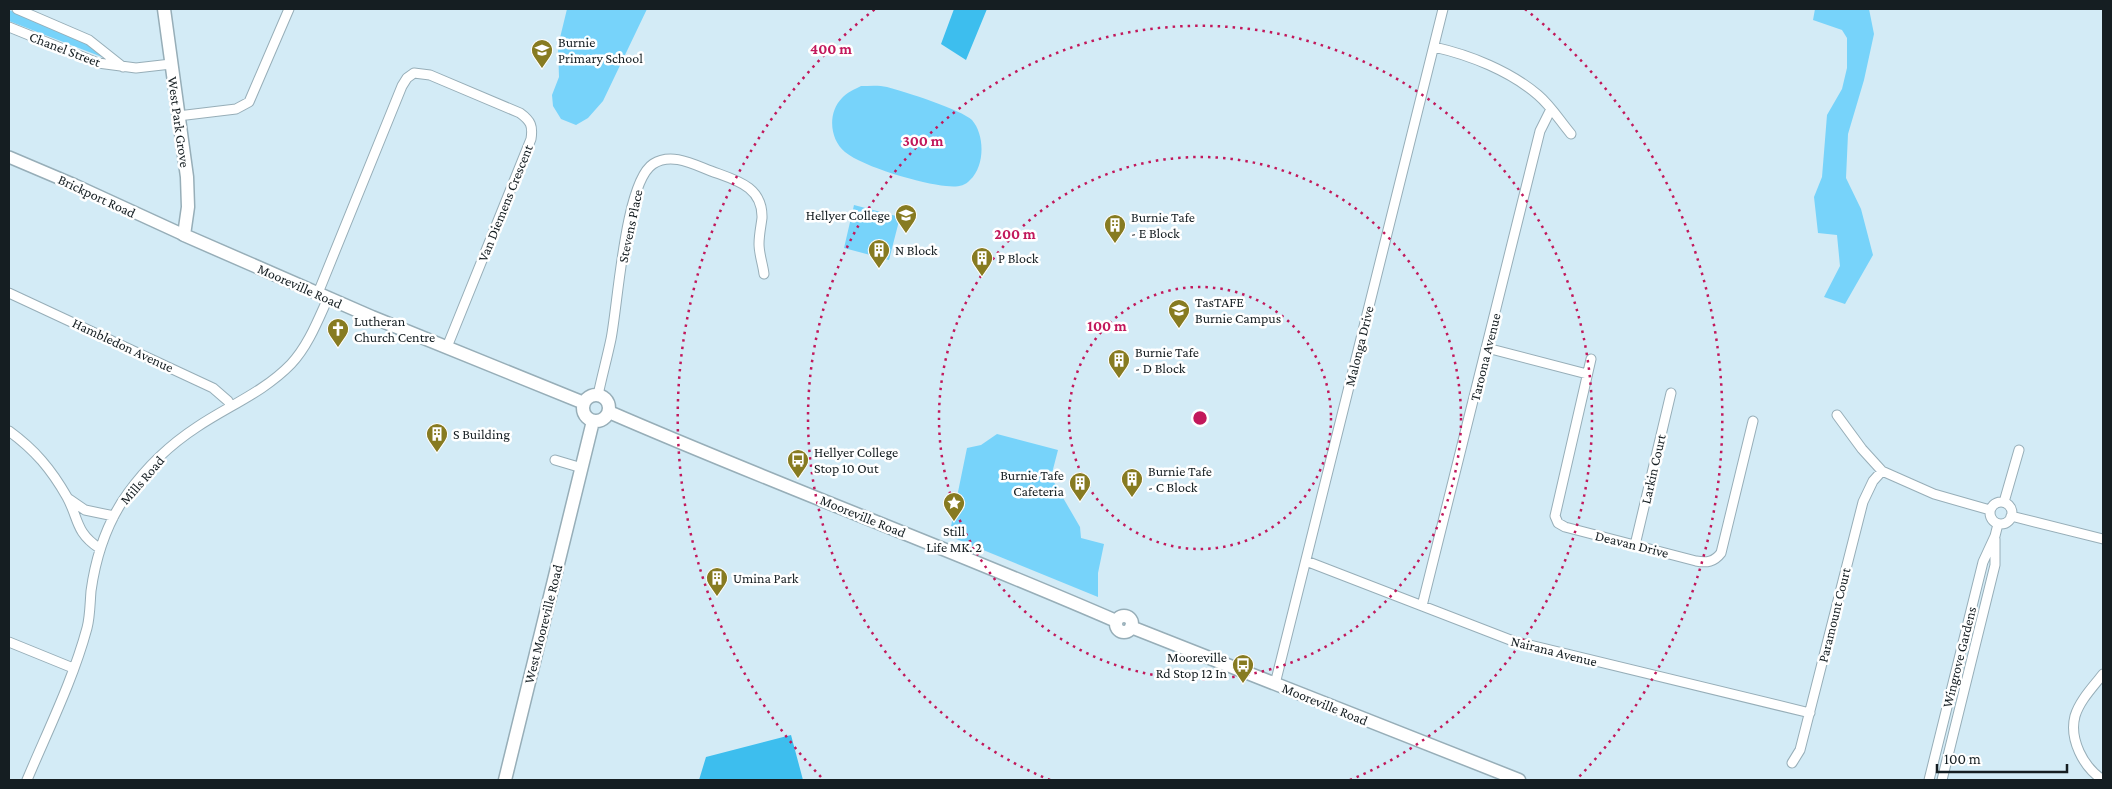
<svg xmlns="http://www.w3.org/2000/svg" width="2112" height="789" viewBox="0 0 2112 789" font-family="'Crimson Pro',serif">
	<rect width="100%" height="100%" fill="#d3ebf6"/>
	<!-- green -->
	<path fill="#77d3fa" d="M567,9h80l-44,92 -15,17 -12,7 -15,-6 -8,-13 -1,-11 7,-18 -1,-31z
		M1815,9h54l5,25 -10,46 -16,54 -2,44 15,31 12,46 -28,49 -21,-7 16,-31 -3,-31 -19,-2 -4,-36 8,-20 5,-62 15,-26 5,-21v-30l-5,-8 -29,-10z
		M9,10l75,31 18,16 -93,-36z
		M861,86c8,0 18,-1 26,1 16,4 75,23 85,33 13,15 13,46 -2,60 -6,7 -15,7 -24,6 -23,-2 -83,-19 -101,-34 -15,-12 -18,-39 -3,-54 4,-5 13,-9 19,-12z
		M854,205l46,12 -11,43 -45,-12z
		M997,434l61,16 -7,27 29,50 1,11 23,6 -6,29v24l-149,-61 18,-88 14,-3z"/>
	<!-- forest -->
	<path fill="#3dbeee" d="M954,9h33l-21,51 -25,-16z
		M791,735l12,45h-104l7,-23z"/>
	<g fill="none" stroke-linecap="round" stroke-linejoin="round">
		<!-- minor casing -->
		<g stroke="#97aeb8" stroke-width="11">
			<path id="minor" d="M17,9l72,31 34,27
				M9,27l89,36 38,5 35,-4
				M1434,47c36,8 76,24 104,48 13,11 22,26 33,39
				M178,116l58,-7 13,-7 40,-93
				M9,293l204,95 15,13 3,5
				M318,293l84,-207 5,-8 7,-5 16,2 90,38c11,8 13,13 11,26l-84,208
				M1487,348l100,26
				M1591,359l-36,157 3,7 7,4 131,34c11,2 18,1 25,-8l32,-132
				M598,395c4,-19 9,-37 13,-56 7,-35 14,-157 42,-175 18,-12 40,0 58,7 24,9 52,15 51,47 -1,8 -3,17 -3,26 0,10 4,21 5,30
				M1837,415l25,34 20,22 52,23 56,16
				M9,431c26,19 42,38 58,66 12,22 8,35 32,51
				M555,460l27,8
				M69,499l16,11 29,6
				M1990 513a11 11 0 1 1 22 0a11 11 0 1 1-22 0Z
				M2004,502l15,-52
				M2011,516l92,23
				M1635,545l36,-152
				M1306,561l207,80 297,72
				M1422,606l118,-475 11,-22
				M9,642l64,26
				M1275,684l168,-675
				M1792,763l8,-13 63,-248 10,-21 9,-10
				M27,780c21,-50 46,-100 60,-152 3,-11 3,-25 4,-37 5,-36 16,-69 37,-98 18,-25 43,-49 69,-66 31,-21 67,-35 94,-63 17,-18 27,-44 37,-66
				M1929,780l54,-218 12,-26 3,-12
				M1942,780l53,-215v-26
				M2103,780c-20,-13 -34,-41 -28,-64 5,-16 18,-29 28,-42"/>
		</g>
		<!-- tertiary casing -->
		<g stroke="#97aeb8" stroke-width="14">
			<path id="tertiary" d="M9,157l66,28 109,50"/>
		</g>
		<!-- secondary casing -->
		<g stroke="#97aeb8" stroke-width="15">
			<path id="secondary" d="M164,9l23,168 1,30 -4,28 188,82 212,86
				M583 408a13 13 0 1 1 26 0a13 13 0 1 1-26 0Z
				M609,412c168,73 339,136 507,209
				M1116 624a8 8 0 1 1 16 0a8 8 0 1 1-16 0Z
				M1131,627l388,153
				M505,780l88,-359"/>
		</g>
		<!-- minor -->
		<use href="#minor" stroke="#fff" stroke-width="9"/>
		<!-- tertiary -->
		<use href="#tertiary" stroke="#fff" stroke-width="11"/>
		<!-- secondary -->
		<use href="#secondary" stroke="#fff" stroke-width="12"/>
	</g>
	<!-- distance rings -->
	<g fill="none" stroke="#c2185b" stroke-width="2.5" stroke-dasharray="2.5 5">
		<circle cx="1200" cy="418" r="131"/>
		<circle cx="1200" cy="418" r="261"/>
		<path d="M1050 780A392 392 0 1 1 1350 780"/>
		<path d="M821 777A522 522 0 0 1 875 9M1525 9A522 522 0 0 1 1579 777"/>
	</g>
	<!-- icons -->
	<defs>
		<g id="school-pin" transform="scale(1.125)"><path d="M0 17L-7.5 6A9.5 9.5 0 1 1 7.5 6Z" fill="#877b21" stroke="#fff"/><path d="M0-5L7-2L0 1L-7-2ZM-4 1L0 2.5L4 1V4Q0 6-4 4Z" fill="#fff"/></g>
		<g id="university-pin" transform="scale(1.125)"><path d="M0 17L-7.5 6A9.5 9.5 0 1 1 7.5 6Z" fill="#877b21" stroke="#fff"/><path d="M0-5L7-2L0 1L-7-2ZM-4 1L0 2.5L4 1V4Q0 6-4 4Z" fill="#fff"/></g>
		<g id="building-pin" transform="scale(1.125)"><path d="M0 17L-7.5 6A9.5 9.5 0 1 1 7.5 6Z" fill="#877b21" stroke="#fff"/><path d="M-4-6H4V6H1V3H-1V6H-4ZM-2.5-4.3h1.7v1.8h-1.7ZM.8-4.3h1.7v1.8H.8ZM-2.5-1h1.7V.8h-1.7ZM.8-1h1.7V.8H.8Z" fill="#fff"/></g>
		<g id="church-pin" transform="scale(1.125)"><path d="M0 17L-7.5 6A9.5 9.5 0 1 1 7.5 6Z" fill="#877b21" stroke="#fff"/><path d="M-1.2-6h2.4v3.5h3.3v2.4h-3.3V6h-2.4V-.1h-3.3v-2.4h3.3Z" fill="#fff"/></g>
		<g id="bus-pin" transform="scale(1.125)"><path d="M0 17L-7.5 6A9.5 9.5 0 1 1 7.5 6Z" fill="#877b21" stroke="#fff"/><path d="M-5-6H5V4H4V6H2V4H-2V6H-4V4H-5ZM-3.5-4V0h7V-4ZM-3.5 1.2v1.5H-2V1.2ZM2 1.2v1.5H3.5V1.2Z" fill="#fff"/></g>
		<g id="sight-pin" transform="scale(1.125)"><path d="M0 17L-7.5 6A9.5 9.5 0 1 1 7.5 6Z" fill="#877b21" stroke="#fff"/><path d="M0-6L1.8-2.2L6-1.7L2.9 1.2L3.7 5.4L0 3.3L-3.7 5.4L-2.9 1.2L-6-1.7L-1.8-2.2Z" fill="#fff"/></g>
	</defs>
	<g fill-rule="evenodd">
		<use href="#school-pin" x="542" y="50"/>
		<use href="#university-pin" x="906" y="215"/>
		<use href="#building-pin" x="1115" y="225"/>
		<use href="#building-pin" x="879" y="250"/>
		<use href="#building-pin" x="982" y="258"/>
		<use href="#university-pin" x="1179" y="310"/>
		<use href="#church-pin" x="338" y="329"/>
		<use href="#building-pin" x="1119" y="360"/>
		<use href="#building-pin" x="437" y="434"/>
		<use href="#bus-pin" x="798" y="460"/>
		<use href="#building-pin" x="1132" y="479"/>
		<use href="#building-pin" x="1080" y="483"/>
		<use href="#sight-pin" x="954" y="503"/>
		<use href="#building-pin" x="717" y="578"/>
		<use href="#bus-pin" x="1243" y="665"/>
	</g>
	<g text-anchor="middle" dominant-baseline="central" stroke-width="5" stroke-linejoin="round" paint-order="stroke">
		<!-- poi labels -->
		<g font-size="14" fill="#151e22" stroke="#fff" text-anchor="start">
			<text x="558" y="42">Burnie<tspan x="558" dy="16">Primary School</tspan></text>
			<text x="890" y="215" text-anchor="end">Hellyer College</text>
			<text x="1131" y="217">Burnie Tafe<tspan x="1131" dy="16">- E Block</tspan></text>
			<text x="895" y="250">N Block</text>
			<text x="998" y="258">P Block</text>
			<text x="1195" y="302">TasTAFE<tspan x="1195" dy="16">Burnie Campus</tspan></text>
			<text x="354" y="321">Lutheran<tspan x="354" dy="16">Church Centre</tspan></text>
			<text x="1135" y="352">Burnie Tafe<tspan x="1135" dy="16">- D Block</tspan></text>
			<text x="453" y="434">S Building</text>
			<text x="814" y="452">Hellyer College<tspan x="814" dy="16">Stop 10 Out</tspan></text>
			<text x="1148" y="471">Burnie Tafe<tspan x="1148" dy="16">- C Block</tspan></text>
			<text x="1064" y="475" text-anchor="end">Burnie Tafe<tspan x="1064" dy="16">Cafeteria</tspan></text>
			<text x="954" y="531" text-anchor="middle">Still<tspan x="954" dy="16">Life MK. 2</tspan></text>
			<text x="733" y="578">Umina Park</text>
			<text x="1227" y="657" text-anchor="end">Mooreville<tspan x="1227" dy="16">Rd Stop 12 In</tspan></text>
		</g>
		<!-- street labels -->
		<g font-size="14" fill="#151e22" stroke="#fff">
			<text transform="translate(65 49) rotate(21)">Chanel Street</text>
			<text transform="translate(179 122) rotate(82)">West Park Grove</text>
			<text transform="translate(97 196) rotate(25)">Brickport Road</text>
			<text transform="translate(505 203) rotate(-68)">Van Diemens Crescent</text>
			<text transform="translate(630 226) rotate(-78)">Stevens Place</text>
			<text transform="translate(300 286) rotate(24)">Mooreville Road</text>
			<text transform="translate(123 345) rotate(25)">Hambledon Avenue</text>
			<text transform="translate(1359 346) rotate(-76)">Malonga Drive</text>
			<text transform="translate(1485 357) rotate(-76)">Taroona Avenue</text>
			<text transform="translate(1653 469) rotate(-77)">Larkin Court</text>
			<text transform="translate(142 480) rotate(-49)">Mills Road</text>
			<text transform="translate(863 516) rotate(22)">Mooreville Road</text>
			<text transform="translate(1632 544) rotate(14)">Deavan Drive</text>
			<text transform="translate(1834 615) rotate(-76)">Paramount Court</text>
			<text transform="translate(543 624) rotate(-76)">West Mooreville Road</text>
			<text transform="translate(1554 651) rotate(14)">Nairana Avenue</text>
			<text transform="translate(1959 657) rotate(-76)">Wingrove Gardens</text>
			<text transform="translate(1325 704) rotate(22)">Mooreville Road</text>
		</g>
	</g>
	<circle cx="1200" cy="418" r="8" fill="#c2185b" stroke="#fff" stroke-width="2.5"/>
	<g font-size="15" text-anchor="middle" font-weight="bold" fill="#c2185b" stroke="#fff" stroke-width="5" stroke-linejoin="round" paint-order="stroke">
		<text x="831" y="54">400 m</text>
		<text x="923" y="146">300 m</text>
		<text x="1015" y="239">200 m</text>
		<text x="1107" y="331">100 m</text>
	</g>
	<!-- border -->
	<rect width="2112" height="789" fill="none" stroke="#151e22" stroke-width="20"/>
	<!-- scale -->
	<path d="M1937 764v8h130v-8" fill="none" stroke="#151e22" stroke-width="2.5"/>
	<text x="1944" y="764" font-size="15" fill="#151e22" stroke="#ffffff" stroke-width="4" paint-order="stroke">100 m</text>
</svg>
